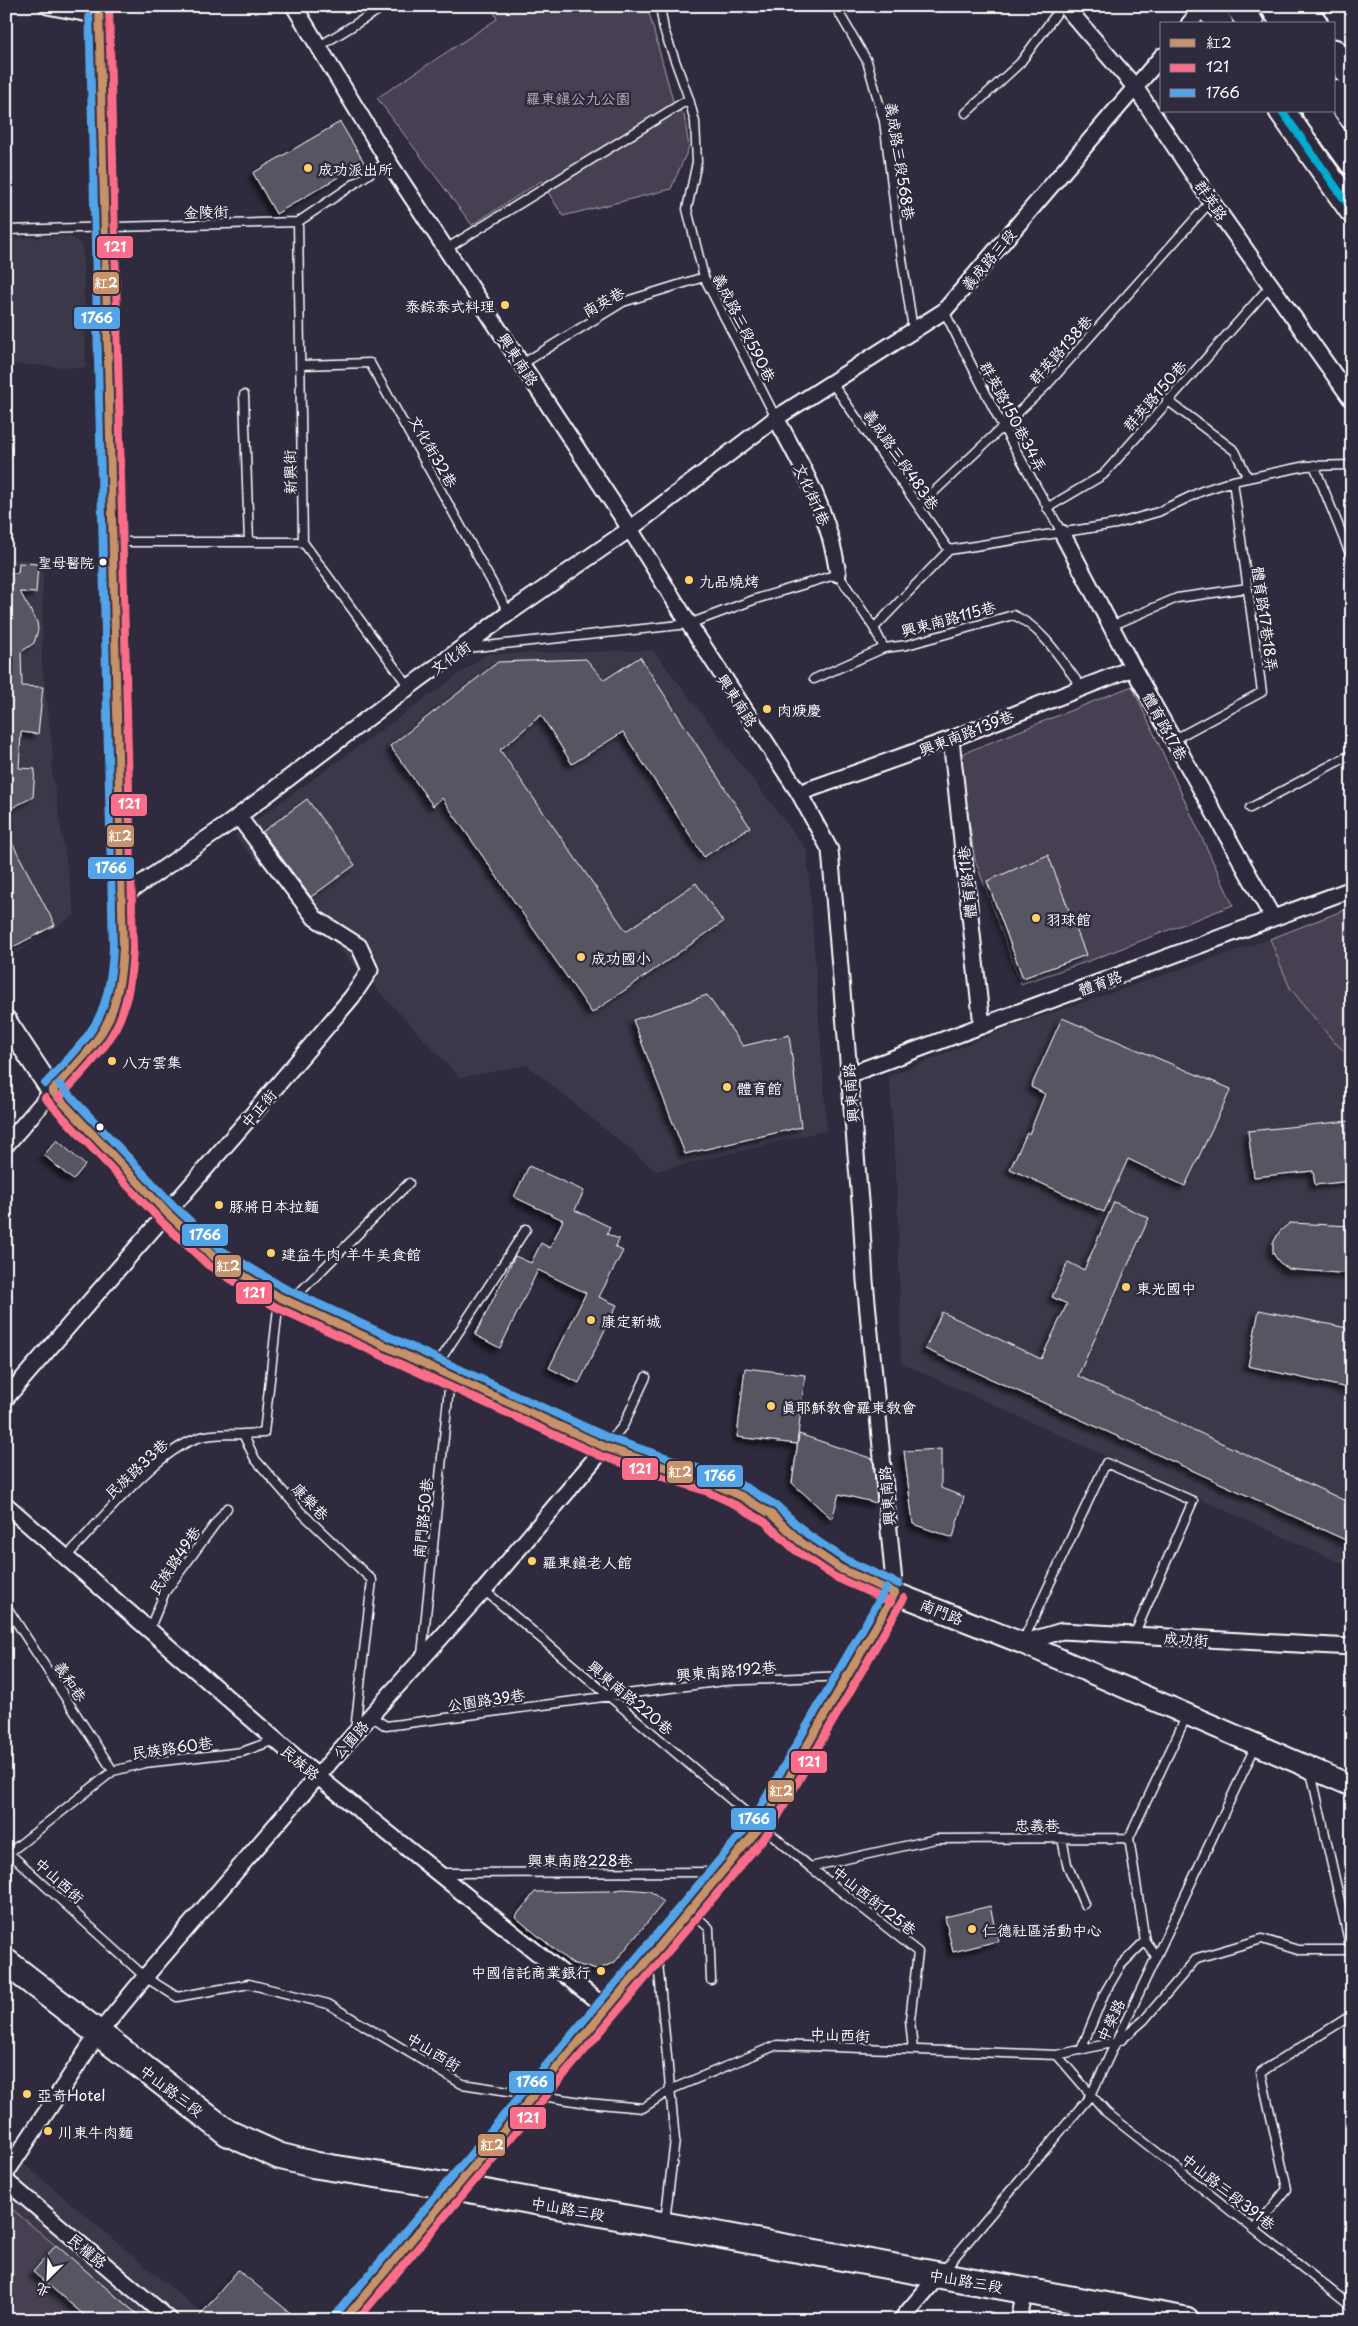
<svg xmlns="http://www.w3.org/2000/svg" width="1358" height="2326" viewBox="0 0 1358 2326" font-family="'Playpen Sans','LXGW WenKai TC',sans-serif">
	<defs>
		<filter id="shadow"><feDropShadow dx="-4.5" dy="4.5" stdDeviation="2.5" flood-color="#0009"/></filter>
	</defs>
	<rect width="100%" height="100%" fill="#2f2a3d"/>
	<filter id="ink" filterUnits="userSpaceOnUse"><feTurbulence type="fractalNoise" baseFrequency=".02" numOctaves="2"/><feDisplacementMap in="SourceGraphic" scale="10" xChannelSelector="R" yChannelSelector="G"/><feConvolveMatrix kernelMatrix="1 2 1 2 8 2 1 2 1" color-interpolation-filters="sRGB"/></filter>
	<g filter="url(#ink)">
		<!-- built -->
		<path fill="#3c3749" d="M69,236l14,9 3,123 -80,-4v-126z
			M6,559l37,2 -1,103 11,89 -1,19 23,143 -59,39 -10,-20z
			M653,650l154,200 20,280 -171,41 -129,-106 -67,13 -226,-242 253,-182z
			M1270,939l20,49 44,54 18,16v510l-451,-205 -3,-151 -9,-136 124,-50z
			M24,2164l186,156h-66l-132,-111 -6,2v-36z"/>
		<!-- green -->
		<path fill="#464152" stroke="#a2a0a8" d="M492,6h155l28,102 9,6 5,33 -18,42 -108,27 -22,-35 -69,44 -95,-127 120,-79z
			M1132,686l101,219 -144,56 -68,23 -46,-124 -16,-105z
			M1352,907v151l-18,-16 -44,-54 -20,-49z
			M12,2209l132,111h-138v-109z"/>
		<!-- building -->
		<path fill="#595564" stroke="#fff" filter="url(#shadow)" d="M340,122l24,40 -88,52 -23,-41z
			M19,563l19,1 -2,29 -16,-1 17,30 1,8 -4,13 -13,9 1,34 21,1 -5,47 -17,-2 -2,36 16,1 -2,28 -27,14v-243l3,5h9z
			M640,657l110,170 -46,30 -81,-125 -51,32 -31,-49 -41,35 126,181 70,-48 27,39 -131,91 -150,-215 -9,8 -43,-60 108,-84 88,-3 18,21z
			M307,799l48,66 -44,32 -49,-65z
			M6,831l49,94 -42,22 -7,-14z
			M1048,855l38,100 -63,23 -36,-97z
			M707,995l36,51 46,-11 12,92 -116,27 -52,-134z
			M1062,1018l169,71 -46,97 -57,-27 -24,53 -94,-43 17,-36 2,1 16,-40 -14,-7z
			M1349,1121l3,10v50l-37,4 -2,-14 -59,6 -6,-46z
			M57,1140l28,25 -12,15 -29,-25z
			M529,1166l55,25 -9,19 35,17 -3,7 12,5 -4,8 8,4 -24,46 18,8 -38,78 -30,-15 37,-75 -48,-23 -38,78 -25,-13 40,-79 16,7 10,-20 9,5 13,-28 -49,-23z
			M1114,1202l35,16 -71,158 274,128v39l-427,-194 17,-37 99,47 26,-55 -15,-7 16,-35 16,8z
			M1290,1223l62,3v48l-54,-4 -9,-1 -10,-7 -6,-9v-10l7,-12z
			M1259,1310l93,19v60l-104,-23z
			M745,1368l60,7 -8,69 -60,-7z
			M799,1434l74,25 4,44 -38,-9 -7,25 -40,-36z
			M941,1449v39l23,9 -11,41 -40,-14 -9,-73z
			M623,1889l27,2 14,11 -49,60 -18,8 -26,-7 -56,-46 20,-25 74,-1z
			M990,1906l8,35 -45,11 -8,-35z
			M56,2245l42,36 46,39h-54l-57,-48z
			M238,2270l61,50h-103z"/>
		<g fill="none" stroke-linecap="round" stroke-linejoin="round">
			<!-- service casing -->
			<g stroke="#fff" stroke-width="11">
				<path id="service" d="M660,6l4,24 25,69 6,23 2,40 -10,47 17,68 72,141
					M835,6l32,55 17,60 14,112 15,96
					M318,47l67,-41
					M966,113l54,-50 42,-57
					M298,222l5,320 106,145
					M6,230l292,-8 90,-61
					M446,249l243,-150
					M944,311l59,116 59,106
					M522,364l101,-62 81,-25
					M301,365l69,-2 139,250
					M832,383l117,167
					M244,395l5,147
					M1167,400l68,51 13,27
					M1314,465l38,94
					M919,506l127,-120 165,-185
					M1047,508l56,-33 168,-190
					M114,542h189
					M1111,626l66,-28 71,-10
					M874,628l75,-78 167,-26 42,-12 44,-21 31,-10 73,-15 46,-1
					M467,648l222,-24 67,-25 82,-25 36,54 10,20 23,-3 106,-30c30,12 50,48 69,73
					M814,679l70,-31
					M1173,740l89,-48 -29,-211
					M1250,808l102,-54
					M279,1299l-15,134 -21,1 12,25 46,53 71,68 -17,150
					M291,1301l118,-118
					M435,1368l91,-139
					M606,1446l17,-20 23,-49
					M65,1558c32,-33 91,-107 133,-120 13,-5 31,-3 45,-4
					M484,1590l326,277 108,85 -8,68 3,30
					M6,1606l107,165
					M149,1630l16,-38 62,-84
					M1022,1643l84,-180 87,38 -59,134
					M422,1655l28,-277
					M371,1716l15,10 338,-45 122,-5
					M1311,1772l40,178
					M1062,1838l5,26 17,40
					M1129,1838l16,103 11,15
					M6,1850l139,127 32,20 72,-13 79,20 134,80 126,19 55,5 29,-19 105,-44 280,10 49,57 246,195
					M9,1853l104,-82 32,-8 97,-11 33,-12
					M810,1867l126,-28 193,-1 58,-123
					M441,1873l280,-1
					M689,1910l20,18 2,52
					M657,1952l18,188 -10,81
					M1081,2050l23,-56 17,-29 24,-24
					M1057,2055l63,-14 24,-21 53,-62 65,-19 36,11h54
					M1255,2229l32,-40 -26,-117 91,-57
					M942,2272l149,-177 165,-350"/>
			</g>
			<!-- minor casing -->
			<g stroke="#fff" stroke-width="19">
				<path id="minor" d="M47,6l52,10
					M294,6l94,155 242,368 59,95 110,169 31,57 31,363 4,68 30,312 -134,233 -417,494
					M1065,6l70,81 76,114 141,199
					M1189,24l15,-18
					M776,418c29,53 53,95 62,156
					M1062,533l71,135 140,250
					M951,739l31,287
					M799,793l152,-54 182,-71
					M123,896l105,-72 181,-137 100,-74 121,-84 146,-111 168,-107 218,-255
					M848,1075l504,-186
					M6,1145l96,-111 12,-24 8,-38 1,-76 -24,-890
					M6,1398l246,-283 100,-118 18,-27 -11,-24 -44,-28 -77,-102
					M6,1505l311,271 289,232
					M1022,1643l40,-12 290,16
					M6,2173l92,-139 47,-57 210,-244 129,-143 121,-143
					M6,2181l164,139
					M901,2320l38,-45
					M1019,2320l6,-30"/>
			</g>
			<!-- tertiary casing -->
			<g stroke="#fff" stroke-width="24">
				<path id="tertiary" d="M6,1021l46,70 115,122 48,45 64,39 326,150 107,36 31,14 28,17 30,28 40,27 54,24 127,50 330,143"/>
			</g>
			<!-- primary casing -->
			<g stroke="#fff" stroke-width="29">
				<path id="primary" d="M1207,6l13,18
					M1238,6l13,18
					M1273,6l12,18
					M1302,6l13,18
					M1334,52l18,25
					M1334,93l18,24
					M1282,111l70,99
					M1315,111l37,51
					M6,1962l222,171 51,23 36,9 140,22 731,133"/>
			</g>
			<!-- service -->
			<use href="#service" stroke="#2f2a3d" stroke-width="8"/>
			<!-- minor -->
			<use href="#minor" stroke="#2f2a3d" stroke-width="15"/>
			<!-- tertiary -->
			<use href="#tertiary" stroke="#2f2a3d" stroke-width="20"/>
			<!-- primary -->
			<use href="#primary" stroke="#2f2a3d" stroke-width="25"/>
			<!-- bus-1 casing -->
			<g stroke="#2f2a3d" stroke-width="11">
				<path id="bus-1" d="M52,1091c48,-52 67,-67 71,-143l-24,-942
					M52,1091l115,122 48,45 64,39 326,150 107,36 31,14 28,17 30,28 40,27 54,24
					M344,2320l417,-494 134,-233"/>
			</g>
			<!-- bus-2 casing -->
			<g stroke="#2f2a3d" stroke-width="11">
				<path id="bus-2" d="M45,1098l115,122 48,45 66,41 327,150 107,36 30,14 27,16 30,28 40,27 56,25
					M59,1098c50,-54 70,-71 74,-149l-24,-943
					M357,2320l412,-488 135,-234"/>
			</g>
			<!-- bus-3 casing -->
			<g stroke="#2f2a3d" stroke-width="11">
				<path id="bus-3" d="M45,1084c46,-50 65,-64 68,-136l-24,-942
					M59,1084l115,122 47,44 63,38 325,150 106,36 32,14 30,18 30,28 39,26 53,24
					M336,2314l417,-494 133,-232"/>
			</g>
			<!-- bus-4 casing -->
			<g stroke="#2f2a3d" stroke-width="11">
				<path id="bus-4" d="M1282,111l70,99"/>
			</g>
			<!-- bus-1 -->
			<use href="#bus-1" stroke="#c7916a" stroke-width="8"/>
			<!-- bus-2 -->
			<use href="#bus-2" stroke="#fb6d88" stroke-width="8"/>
			<!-- bus-3 -->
			<use href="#bus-3" stroke="#53a3e8" stroke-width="8"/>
			<!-- bus-4 -->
			<use href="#bus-4" stroke="#06acd0" stroke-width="8"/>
		</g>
	</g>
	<!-- markers -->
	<g fill="#ffd166" stroke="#2f2a3d" stroke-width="2">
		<circle cx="308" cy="168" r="5"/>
		<circle cx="505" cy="305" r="5"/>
		<circle cx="689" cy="580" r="5"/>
		<circle cx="767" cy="709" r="5"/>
		<circle cx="1036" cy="918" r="5"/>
		<circle cx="581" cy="957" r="5"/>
		<circle cx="112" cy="1061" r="5"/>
		<circle cx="727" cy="1087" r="5"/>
		<circle cx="219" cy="1205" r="5"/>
		<circle cx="271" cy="1253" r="5"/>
		<circle cx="1126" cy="1287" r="5"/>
		<circle cx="591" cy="1320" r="5"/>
		<circle cx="771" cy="1406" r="5"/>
		<circle cx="532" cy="1561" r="5"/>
		<circle cx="972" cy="1929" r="5"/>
		<circle cx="601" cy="1971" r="5"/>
		<circle cx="27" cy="2094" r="5"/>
		<circle cx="48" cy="2131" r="5"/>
	</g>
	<g fill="#fff" stroke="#2f2a3d" stroke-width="2">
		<circle cx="103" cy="562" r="4.5"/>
		<circle cx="100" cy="1127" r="4.5"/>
	</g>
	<g text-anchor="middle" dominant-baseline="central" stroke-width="5" stroke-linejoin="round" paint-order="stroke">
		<!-- bus labels -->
		<g font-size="14" fill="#fff" stroke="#2f2a3d" text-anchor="end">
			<text x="94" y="562">聖母醫院</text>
		</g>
		<!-- park labels -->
		<g font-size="15" fill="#b5b3ba" stroke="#2f2a3d">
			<text x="578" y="97">羅東鎮公九公園</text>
		</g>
		<!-- street labels -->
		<g font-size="15" fill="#fff" stroke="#2f2a3d">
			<text transform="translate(901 161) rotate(81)">義成路三段568巷</text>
			<text transform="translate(1212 200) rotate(56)">群英路</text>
			<text transform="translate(206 211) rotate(-2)">金陵街</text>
			<text transform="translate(988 259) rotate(-50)">義成路三段</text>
			<text transform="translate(603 301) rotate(-29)">南英巷</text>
			<text transform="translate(745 327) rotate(63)">義成路三段590巷</text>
			<text transform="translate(1060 349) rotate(-48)">群英路138巷</text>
			<text transform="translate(519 359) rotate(57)">興東南路</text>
			<text transform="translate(1154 395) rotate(-49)">群英路150巷</text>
			<text transform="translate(1014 416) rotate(62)">群英路150巷34弄</text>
			<text transform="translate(434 451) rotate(60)">文化街32巷</text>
			<text transform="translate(902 459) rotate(55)">義成路三段483巷</text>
			<text transform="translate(289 472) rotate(-91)">新興街</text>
			<text transform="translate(813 494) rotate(66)">文化街1巷</text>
			<text transform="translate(948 618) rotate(-15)">興東南路115巷</text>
			<text transform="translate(1266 619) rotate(82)">體育路17巷18弄</text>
			<text transform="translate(450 657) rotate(-36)">文化街</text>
			<text transform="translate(738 700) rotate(57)">興東南路</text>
			<text transform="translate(1166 726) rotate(61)">體育路17巷</text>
			<text transform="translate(966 732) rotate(-21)">興東南路139巷</text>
			<text transform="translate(966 882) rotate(-96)">體育路11巷</text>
			<text transform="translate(1100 982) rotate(-20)">體育路</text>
			<text transform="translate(850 1093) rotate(-95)">興東南路</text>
			<text transform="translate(258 1108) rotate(-49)">中正街</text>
			<text transform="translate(136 1468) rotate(-43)">民族路33巷</text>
			<text transform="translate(886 1496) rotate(-95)">興東南路</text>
			<text transform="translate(311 1501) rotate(46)">康樂巷</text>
			<text transform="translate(422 1518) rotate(-84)">南門路50巷</text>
			<text transform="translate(174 1560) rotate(-56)">民族路49巷</text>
			<text transform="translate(942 1611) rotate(22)">南門路</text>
			<text transform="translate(1186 1638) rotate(3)">成功街</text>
			<text transform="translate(726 1670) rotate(-5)">興東南路192巷</text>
			<text transform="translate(71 1681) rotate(57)">義和巷</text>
			<text transform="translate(631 1697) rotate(40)">興東南路220巷</text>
			<text transform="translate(486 1699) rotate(-8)">公園路39巷</text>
			<text transform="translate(350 1739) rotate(-48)">公園路</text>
			<text transform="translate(172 1747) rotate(-8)">民族路60巷</text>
			<text transform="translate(301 1762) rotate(40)">民族路</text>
			<text x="1037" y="1824">忠義巷</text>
			<text x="580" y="1859">興東南路228巷</text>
			<text transform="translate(60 1880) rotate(42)">中山西街</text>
			<text transform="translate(875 1900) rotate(38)">中山西街125巷</text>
			<text transform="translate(1110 2020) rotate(-65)">中榮路</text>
			<text transform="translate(840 2034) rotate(2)">中山西街</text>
			<text transform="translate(434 2051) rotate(31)">中山西街</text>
			<text transform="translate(172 2090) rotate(37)">中山路三段</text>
			<text transform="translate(1229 2191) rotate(38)">中山路三段391巷</text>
			<text transform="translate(568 2208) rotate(10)">中山路三段</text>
			<text transform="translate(88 2250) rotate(40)">民權路</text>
			<text transform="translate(966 2280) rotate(10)">中山路三段</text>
		</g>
		<!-- poi labels -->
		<g font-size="15" fill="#fff" stroke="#2f2a3d" text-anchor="start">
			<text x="318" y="168">成功派出所</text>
			<text x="495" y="305" text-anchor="end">泰錝泰式料理</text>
			<text x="699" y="580">九品燒烤</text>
			<text x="777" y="709">肉焿慶</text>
			<text x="1046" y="918">羽球館</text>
			<text x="591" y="957">成功國小</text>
			<text x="122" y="1061">八方雲集</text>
			<text x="737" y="1087">體育館</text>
			<text x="229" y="1205">豚將日本拉麵</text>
			<text x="281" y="1253">建益牛肉 羊牛美食館</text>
			<text x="1136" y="1287">東光國中</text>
			<text x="601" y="1320">康定新城</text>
			<text x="781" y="1406">真耶穌教會羅東教會</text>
			<text x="542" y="1561">羅東鎮老人館</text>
			<text x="982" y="1929">仁德社區活動中心</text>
			<text x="591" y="1971" text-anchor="end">中國信託商業銀行</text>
			<text x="37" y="2094">亞奇Hotel</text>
			<text x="58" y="2131">川東牛肉麵</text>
		</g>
	</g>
	<g stroke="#2f2a3d" stroke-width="2">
		<rect x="96" y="235" width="38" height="24" rx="5" fill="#fb6d88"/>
		<rect x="92" y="271" width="28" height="24" rx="5" fill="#c7916a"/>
		<rect x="73" y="306" width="48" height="24" rx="5" fill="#53a3e8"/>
		<rect x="110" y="793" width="38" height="24" rx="5" fill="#fb6d88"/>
		<rect x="106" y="824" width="29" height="24" rx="5" fill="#c7916a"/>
		<rect x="87" y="856" width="48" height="24" rx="5" fill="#53a3e8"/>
		<rect x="181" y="1223" width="48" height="24" rx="5" fill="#53a3e8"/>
		<rect x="214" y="1254" width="28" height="24" rx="5" fill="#c7916a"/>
		<rect x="235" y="1281" width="38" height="24" rx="5" fill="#fb6d88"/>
		<rect x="621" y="1457" width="38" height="24" rx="5" fill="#fb6d88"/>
		<rect x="666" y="1460" width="28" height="24" rx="5" fill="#c7916a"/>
		<rect x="696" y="1464" width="48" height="24" rx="5" fill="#53a3e8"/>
		<rect x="790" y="1750" width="38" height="24" rx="5" fill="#fb6d88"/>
		<rect x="767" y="1779" width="28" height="24" rx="5" fill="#c7916a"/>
		<rect x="730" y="1807" width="47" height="24" rx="5" fill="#53a3e8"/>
		<rect x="508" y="2070" width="47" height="24" rx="5" fill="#53a3e8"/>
		<rect x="509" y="2106" width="38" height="24" rx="5" fill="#fb6d88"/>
		<rect x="477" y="2133" width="29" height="24" rx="5" fill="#c7916a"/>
	</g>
	<g font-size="14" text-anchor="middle" font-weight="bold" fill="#fff">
		<text x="115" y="252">121</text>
		<text x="106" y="288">紅2</text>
		<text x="97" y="323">1766</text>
		<text x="129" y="809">121</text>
		<text x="120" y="841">紅2</text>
		<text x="111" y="873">1766</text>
		<text x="205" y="1240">1766</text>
		<text x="228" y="1271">紅2</text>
		<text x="254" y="1298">121</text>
		<text x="640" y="1474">121</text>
		<text x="680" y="1477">紅2</text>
		<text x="720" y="1481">1766</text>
		<text x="809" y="1767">121</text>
		<text x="781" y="1796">紅2</text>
		<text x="754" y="1824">1766</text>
		<text x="532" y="2087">1766</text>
		<text x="528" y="2123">121</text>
		<text x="492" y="2150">紅2</text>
	</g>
	<!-- margin -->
	<rect width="1358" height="2326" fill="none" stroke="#2f2a3d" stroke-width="25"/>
	<rect x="12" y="12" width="1333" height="2301" fill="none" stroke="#fff" stroke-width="2" filter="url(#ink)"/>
	<!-- legend -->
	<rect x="1160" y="22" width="175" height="90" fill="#2f2a3d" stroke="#827f8b"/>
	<rect x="1170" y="39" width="25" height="8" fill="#c7916a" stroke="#827f8b"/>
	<text x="1206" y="48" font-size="15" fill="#ffffff">紅2</text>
	<rect x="1170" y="64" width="25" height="8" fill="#fb6d88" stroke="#827f8b"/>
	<text x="1206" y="72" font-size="15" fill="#ffffff">121</text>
	<rect x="1170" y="89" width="25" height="8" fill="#53a3e8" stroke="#827f8b"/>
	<text x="1206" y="98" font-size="15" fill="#ffffff">1766</text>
	<!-- north arrow -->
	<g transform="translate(48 2278) rotate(204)" stroke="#2f2a3d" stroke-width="4" paint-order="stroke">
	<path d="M0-4L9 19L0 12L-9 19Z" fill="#ffffff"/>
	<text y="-8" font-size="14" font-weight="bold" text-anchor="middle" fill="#ffffff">北</text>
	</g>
</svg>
